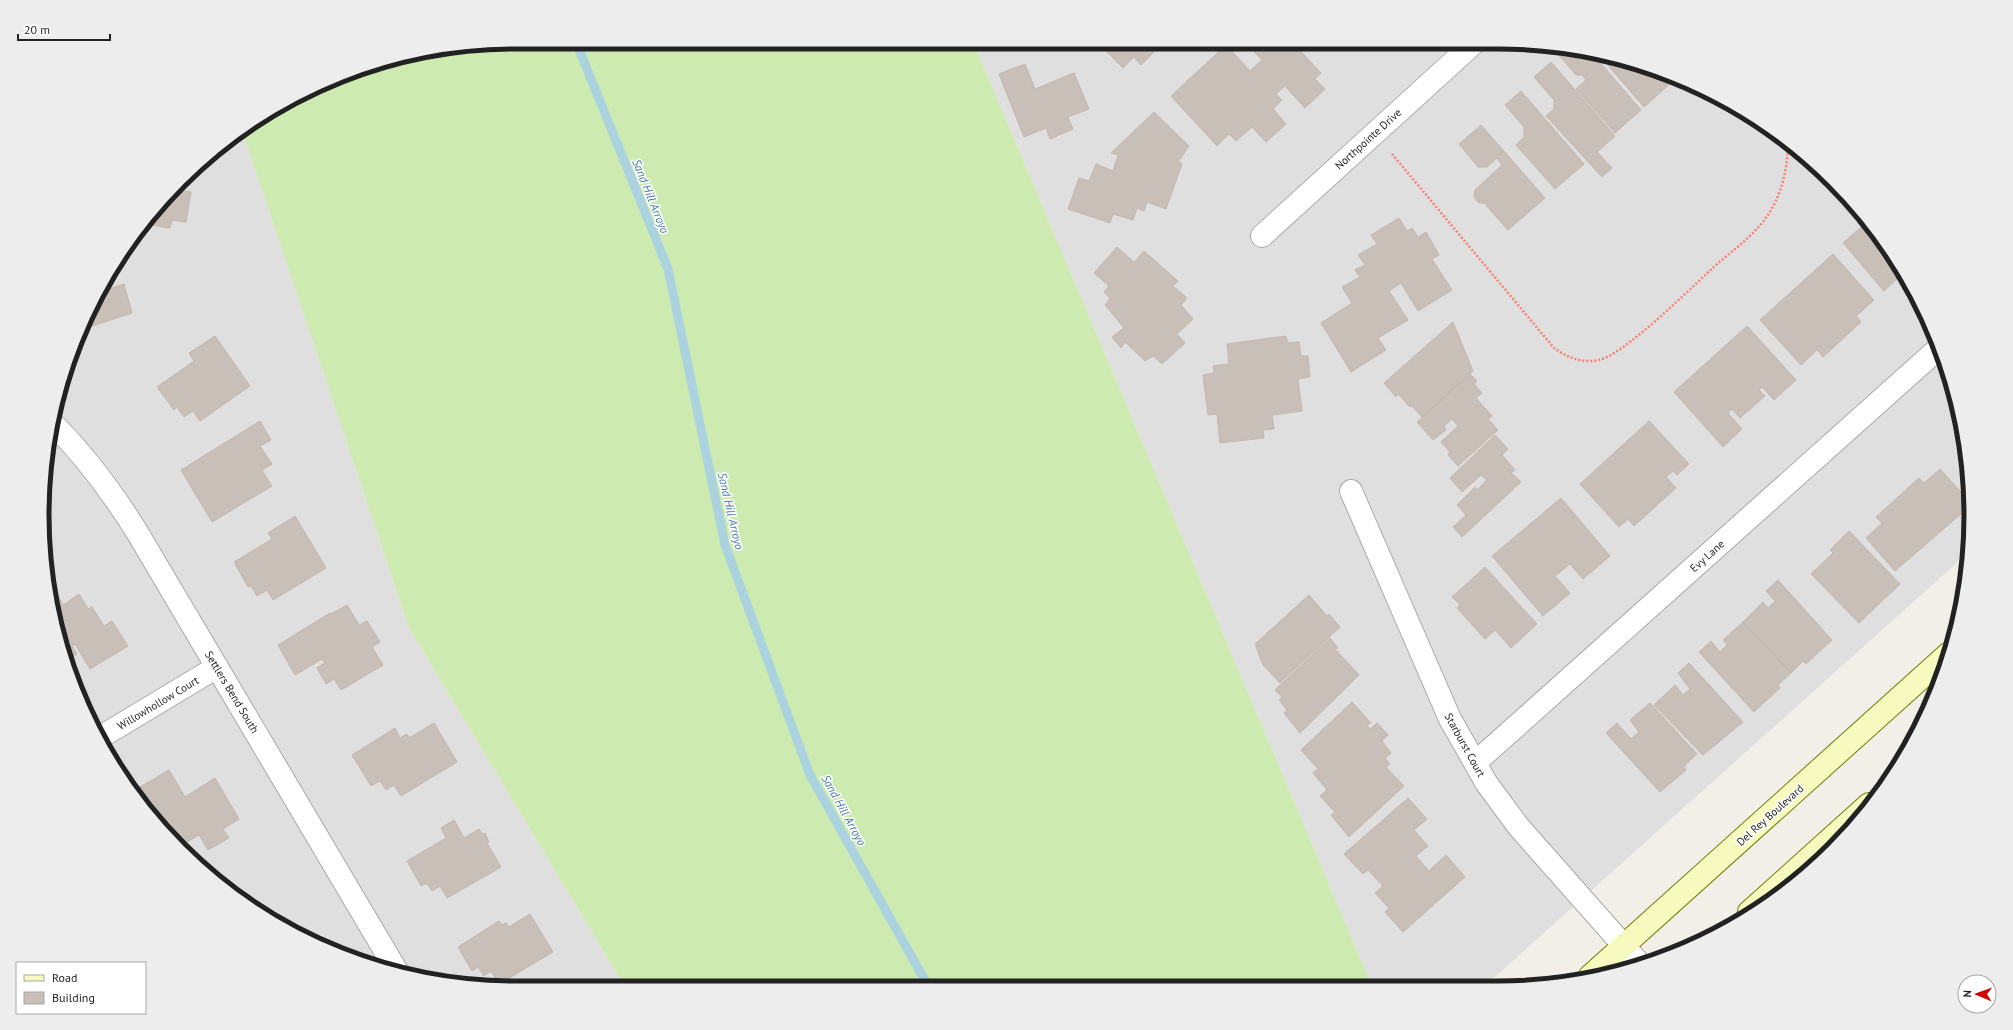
<svg xmlns="http://www.w3.org/2000/svg" width="2013" height="1030" viewBox="0 0 2013 1030" font-family="'PT Sans',sans-serif">
	<rect width="100%" height="100%" fill="#f2efe9"/>
	<!-- residential -->
	<path fill="#e0dfdf" d="M976,42l553,1 91,15 87,33 79,49 67,63 55,75 38,85 21,90 2,99 -482,432h-116l-395,-935z
		M242,130l167,498 216,359h-141l-91,-15 -87,-33 -79,-49 -47,-41 -58,-71 -31,-54 -33,-86 -12,-61 -3,-93 8,-62 27,-88 27,-56 54,-75 68,-63z"/>
	<!-- grass -->
	<path fill="#cdebb0" d="M515,42h461v7l395,935 -746,3 -216,-359 -167,-498 37,-25 84,-38 60,-16z"/>
	<g fill="none" stroke-linecap="round" stroke-linejoin="round">
		<!-- stream -->
		<path stroke="#aad3df" stroke-width="9" d="M576,42l92,227 57,276 85,230 118,211"/>
	</g>
	<!-- building -->
	<path fill="#c7bfb8" stroke="#c4b6ab" d="M1098,43h60l3,2 -20,20 -7,-8 -11,11z
		M1246,43h47l28,30 -6,6 10,10 -20,19 -20,-22 -9,8 6,6 -9,9 13,15 -20,18 -14,-15 -16,14 -7,-7 -12,12 -46,-50 55,-51 24,26 12,-11z
		M1565,49l27,4 49,57 -26,23 -39,-44 10,-9 -4,-5h-6l-18,-21z
		M1599,55l21,3 47,17 5,7 -28,25z
		M1551,62l64,74 -18,16 15,16 -10,9 -56,-61 8,-7v-9l-20,-23z
		M1025,64l10,25 39,-16 15,36 -21,8 5,12 -23,10 -4,-11 -22,9 -25,-63z
		M1521,91l63,73 -29,25 -39,-44 8,-8v-10l-19,-22z
		M1154,112l35,34 -11,16 4,2 -16,45 -19,-7 -3,9 -7,-3 -4,12 -20,-6 -3,9 -42,-14 11,-31 10,3 7,-17 17,7 5,-16 -7,-2z
		M1481,125l64,73 -37,32 -24,-27h-5l-5,-6 1,-7 27,-25 -5,-7 -10,9h-9l-19,-23z
		M178,185v5l13,2 -5,30 -14,-2 -2,8 -26,-4 15,-21z
		M1399,218l8,13 5,-3 6,9 8,-5 13,23 -7,4 20,31 -34,21 -17,-28 -12,8 19,29 -30,18 8,12 -35,22 -30,-49 31,-20 -10,-16 18,-10 -5,-7 10,-5 -7,-10 19,-11 -6,-9z
		M1867,222l41,56 -1,3 -6,-6 -17,16 -41,-48z
		M1117,247l17,15 10,-11 34,30 -5,5 14,12 -6,7 12,14 -16,15 8,9 -23,21 -9,-8 -8,5 -20,-19 -4,6 -9,-11 12,-9 -19,-23 5,-7 -6,-6 5,-6 -15,-13z
		M1833,254l41,46 -18,16 5,6 -38,35 -6,-7 -16,15 -41,-45z
		M103,283l3,7 18,-6 8,29 -52,17z
		M1453,322l20,49 -51,46 -10,-11 -2,1 -12,-13 -2,3 -12,-14z
		M1747,326l49,54 -22,20 -12,-13 -3,3 6,6 -25,22 -8,-9 -4,4 14,16 -19,18 -49,-55z
		M215,336l35,50 -50,35 -7,-10 -9,6 -7,-10 -3,3 -17,-23 37,-26 -5,-8z
		M1286,336l2,7 11,-1 2,14h7l2,21 -12,2 4,32 -30,4 2,14 -11,1 1,8 -44,5 -3,-29 -9,1 -5,-40 11,-2 -1,-7 16,-2 -2,-20z
		M1470,374l7,7 -3,3 8,9 -6,5 16,18 -4,3 10,11 -40,36 -10,-11 2,-3 -9,-10 17,-16 -6,-7 -8,7 2,4 -13,10 -16,-18z
		M260,421l11,19 -11,6 12,18 -10,6 10,16 -60,36 -31,-52z
		M1649,421l40,43 -12,11 -4,-4 -7,6 10,11 -42,38 -6,-7 -9,8 -39,-43z
		M1962,432l5,21v7l-9,-10 6,-5 -7,-8z
		M1495,435l13,14 -6,6 13,15 -4,3 10,9 -59,55 -9,-10 13,-12 -9,-10 18,-18 2,3 10,-10 -6,-5 -19,17 -12,-14z
		M1940,469l29,32v6l-74,64 -29,-33 16,-15 -6,-6 43,-39 5,5z
		M1561,498l49,58 -27,23 -13,-15 -15,12 15,17 -27,23 -51,-60z
		M295,516l31,52 -53,32 -6,-10 -10,6 -6,-10 -3,1 -14,-25 38,-23 -4,-6z
		M1849,531l51,53 -41,39 -48,-49 22,-21 -3,-3z
		M1485,567l52,57 -26,24 -16,-18 -10,9 -28,-31 3,-3 -8,-8z
		M1778,580l54,60 -26,24 -3,-3 -12,12 -48,-51 20,-20 5,6 7,-7 -9,-10z
		M54,589l9,16 16,-11 9,15 4,-2 12,19 8,-5 16,25 -38,23 -15,-25 -3,2 5,8 -10,7 -9,-23 -9,-46z
		M1309,595l18,21 2,-2 11,13 -60,56 -17,-18 -8,-21z
		M347,605l12,20 8,-4 13,21 -8,5 11,18 -42,25 -7,-11 -8,5 -9,-16 8,-5 -3,-4 -27,16 -17,-30 52,-32 1,1z
		M1743,622l48,51 -13,12 2,3 -26,24 -55,-60 12,-11 9,11 7,-7 -4,-5z
		M1330,638l8,10 -3,1 24,26 -59,58 -16,-20 3,-3 -8,-10 3,-3 -7,-7z
		M1689,663l54,59 -40,33 -49,-50 21,-20 8,10 7,-6 -12,-16z
		M1352,702l19,21 -4,2 3,4 7,-6 11,12 -6,6 9,12 -6,5 5,6 -4,3 18,19 -55,51 -18,-22 4,-3 -15,-16 7,-6 -14,-17 5,-4 -17,-19z
		M1650,703l47,51 -13,12 2,4 -26,22 -54,-59 11,-10 14,16 8,-7 -9,-12z
		M434,723l23,39 -56,34 -7,-11 -8,5 -6,-9 -9,5 -19,-31 43,-27 5,10 7,-4 2,4z
		M169,770l16,27 30,-19 24,41 -16,10 6,9 -21,12 -9,-15 -20,12 -14,-17 -10,-16 -2,2 -20,-25z
		M1408,798l19,21 -13,11 14,16 -12,10 13,15 17,-16 19,22 -62,55 -18,-20 4,-4 -14,-15 8,-7 -15,-16 -5,4 -19,-20z
		M454,820l10,18 15,-9 3,5 3,-1 4,9 -2,1 14,24 -54,31 -7,-12 -8,5 -5,-8 -6,3 -14,-25 39,-23 -5,-10z
		M530,914l23,38 -54,32 -8,-13 -7,5 -6,-9 -6,4 -14,-24 41,-26 3,4 4,-2 3,4z"/>
	<g fill="none" stroke-linecap="round" stroke-linejoin="round">
		<!-- minor casing -->
		<g stroke="#a9a9a9" stroke-width="24">
			<path id="minor" d="M1262,236l212,-193
				M51,422c34,33 61,70 86,110l261,441
				M1351,491l99,228 37,65 31,42 121,137
				M99,738l118,-71
				M1475,763l464,-415"/>
		</g>
		<!-- secondary casing -->
		<g stroke="#707d05" stroke-width="24">
			<path id="secondary" d="M1749,912l120,-108
				M1590,976l359,-323"/>
		</g>
		<!-- path -->
		<path stroke="#fa8072" stroke-width="2.5" stroke-dasharray="2 2" stroke-linecap="butt" d="M1392,154l162,194c15,11 33,17 51,10 11,-5 21,-13 30,-20 29,-23 55,-49 81,-73 16,-14 36,-28 49,-46 16,-21 23,-50 23,-77"/>
		<!-- minor -->
		<use href="#minor" stroke="#fff" stroke-width="22"/>
		<!-- secondary -->
		<use href="#secondary" stroke="#f7fabf" stroke-width="22"/>
	</g>
	<g text-anchor="middle" dominant-baseline="central" stroke-width="3" stroke-linejoin="round" paint-order="stroke">
		<!-- street labels -->
		<g font-size="11" fill="#222" stroke="#fff">
			<text transform="translate(1368 139) rotate(-42)">Northpointe Drive</text>
			<text transform="translate(1707 556) rotate(-42)">Evy Lane</text>
			<text transform="translate(232 692) rotate(59)">Settlers Bend South</text>
			<text transform="translate(158 703) rotate(-31)">Willowhollow Court</text>
			<text transform="translate(1465 745) rotate(61)">Starburst Court</text>
			<text transform="translate(1770 815) rotate(-42)">Del Rey Boulevard</text>
		</g>
		<!-- water labels -->
		<g font-size="12" font-style="italic" fill="#4a7aab" stroke="#fff">
			<text transform="translate(651 196) rotate(68)">Sand Hill Arroyo</text>
			<text transform="translate(731 511) rotate(77)">Sand Hill Arroyo</text>
			<text transform="translate(844 810) rotate(61)">Sand Hill Arroyo</text>
		</g>
	</g>
	<!-- crop -->
	<path d="M0 0H2013V1030H0ZM515 49H1498A466 466 0 0 1 1964 515V515A466 466 0 0 1 1498 981H515A466 466 0 0 1 49 515V515A466 466 0 0 1 515 49Z" fill="#ededed" fill-rule="evenodd"/>
	<path fill="none" stroke="#222" stroke-width="5" d="M515 49H1498A466 466 0 0 1 1964 515V515A466 466 0 0 1 1498 981H515A466 466 0 0 1 49 515V515A466 466 0 0 1 515 49Z"/>
	<!-- legend -->
	<rect x="16" y="962" width="130" height="52" fill="#ffffff" stroke="#a7a7a7"/>
	<rect x="24" y="975" width="20" height="6" fill="#f7fabf" stroke="#a7a7a7"/>
	<text x="52" y="982" font-size="12" fill="#222222">Road</text>
	<rect x="24" y="992" width="20" height="12" fill="#c7bfb8" stroke="#a7a7a7"/>
	<text x="52" y="1002" font-size="12" fill="#222222">Building</text>
	<!-- north arrow -->
	<g transform="translate(1977 994) rotate(272)"><circle r="19" fill="#ffffff" stroke="#a7a7a7"/>
	<path d="M0-3L7 15L0 10L-7 15Z" fill="#d40000"/>
	<text y="-6" font-size="11" font-weight="bold" text-anchor="middle" fill="#222222">N</text>
	</g>
	<!-- scale -->
	<path d="M18 34v6h92v-6" fill="none" stroke="#222222" stroke-width="2"/>
	<text x="24" y="34" font-size="12" fill="#222222" stroke="#ffffff" stroke-width="3" paint-order="stroke">20 m</text>
</svg>
